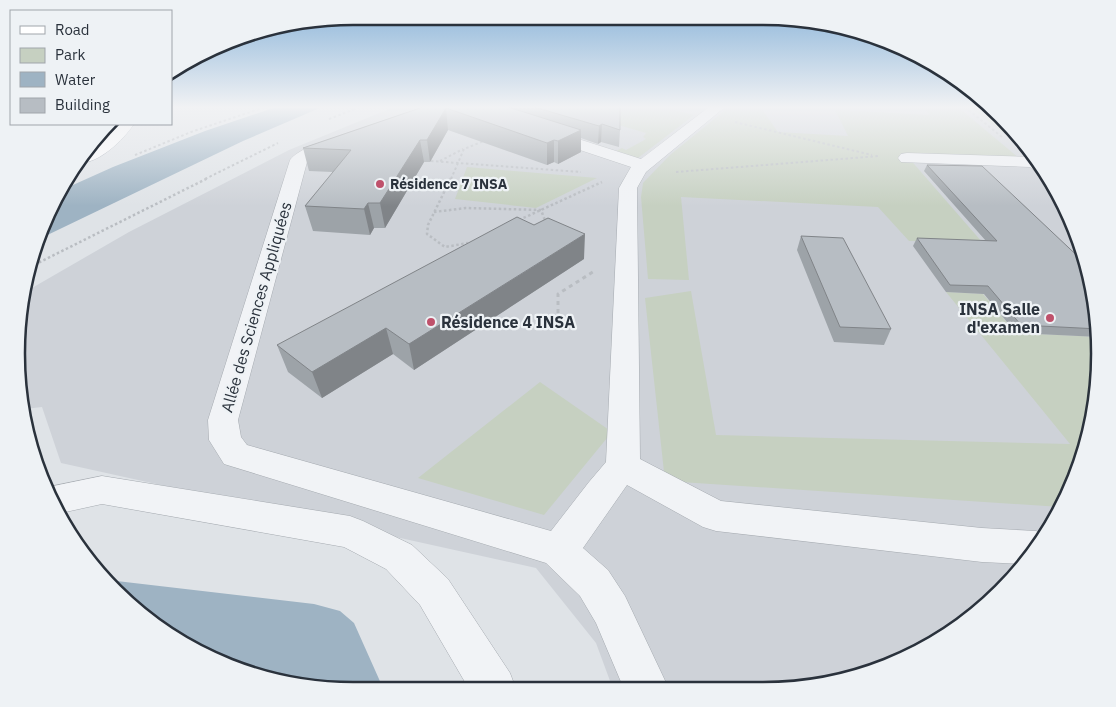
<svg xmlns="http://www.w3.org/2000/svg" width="1116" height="707" viewBox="0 0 1116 707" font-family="'IBM Plex Sans',sans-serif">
	<rect width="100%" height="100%" fill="#dfe3e7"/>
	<!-- built -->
	<path fill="#ced2d8" d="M394,107h597l39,41 35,56 23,62 11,65 -2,66 -15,65 -27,60 -39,54 -48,45 -56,35 -62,23 -66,11 -171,-1 -17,-46 -60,-75 -475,-105 -19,-56 -17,2 -8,-77 8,-40 104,-60 160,-82z"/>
	<!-- green -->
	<path fill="#c6d0c1" d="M576,107h83l35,8 -56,43 -22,-7 6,-3 4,2 20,-11 -3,-2 3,-4 -62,-18z
		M729,107h31l18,25 70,4 -13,-26 95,5 -7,-8h35l61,51 -111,-1 74,85 -73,-1 -31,-34 -197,-10 8,83 -41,-1 -7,-82 2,-14 27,-28z
		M970,107h21l39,41 6,10z
		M467,167l130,11 -61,30 -81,-9z
		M691,291l25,144 354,9 -124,-152 37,2 33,39 83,4 -2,60 -15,65 -21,45 -396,-26 -20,-183z
		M540,382l72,50 -68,83 -126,-37z"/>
	<!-- water -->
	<path fill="#9eb3c3" d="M276,107h46l-79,34 -206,99 27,-51 49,-22 92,-36z
		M108,580l206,24 26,7 14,12 29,65h-73l-86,-23 -93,-58z"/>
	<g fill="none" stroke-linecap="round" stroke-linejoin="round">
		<!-- minor casing -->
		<g stroke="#a5aab0" stroke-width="1">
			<path id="minor" d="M709,107h16l-79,65 -9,16 3,271 81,42 261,27 54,3 10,4 -22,29 -42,-2 -266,-31 -13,-4 -76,-42 -44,63 25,22 17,26 44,93h-45l-28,-66 -16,-27 -34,-33 -322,-99 -15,-24 -1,-20 82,-260c8,-11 41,-24 54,-20l2,3 -2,3 -27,10 -10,6 -69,258 3,17 6,8 304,86 38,-49 17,-20 13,-274 12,-21 -93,-31 -2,-3 2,-3 6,-2 97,31z
				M907,153l127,4 13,18 -9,-1 -8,-7 -129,-5 -3,-4 3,-4z
				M102,476l248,40 13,5 49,24 36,34 62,94 6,16h-47l-49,-84 -34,-36 -42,-22 -242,-43 -41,9 -12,-26z"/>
		</g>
		<!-- major casing -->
		<g stroke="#a0a8b1" stroke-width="1">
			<path id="major" d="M118,124h16c-11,16 -35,40 -56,39l7,-13 21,-13z"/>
		</g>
		<!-- path-far2 -->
		<path stroke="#b9bdc2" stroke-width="2" stroke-dasharray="2.5 2.5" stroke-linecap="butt" d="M965,107l37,30
			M329,119l31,-12
			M735,122l137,33
			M135,155l56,-23 74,-25
			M431,161l150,11
			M440,161l23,-12
			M676,172l203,-16
			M205,179l73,-36
			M451,179l13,-30 20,-8"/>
		<!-- path-far1 -->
		<path stroke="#b9bdc2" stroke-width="2.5" stroke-dasharray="2.5 2.5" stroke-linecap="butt" d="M451,178l-23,47 -1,9 18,13 23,-4
			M434,212l32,-4 75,2 5,13
			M519,220l83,-38
			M30,267l178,-89"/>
		<!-- path -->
		<path stroke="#b9bdc2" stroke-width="3" stroke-dasharray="4 4" stroke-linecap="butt" d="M558,321v-27l38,-24"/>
		<!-- minor -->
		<use href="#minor" fill="#f1f3f6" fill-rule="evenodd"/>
		<!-- major -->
		<use href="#major" fill="#fff" fill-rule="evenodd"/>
	</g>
	<!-- wall -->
	<path fill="#9da3a8" d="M423,107h197v23l-1,17 -18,-5 -3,2 -17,-6v14l-23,12 -4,-2 -7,3 -99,-35 -18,32h-6l-39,66h-11l-4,7 -57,-4 -8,-25 28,-34 -24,-1 -6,-23z
		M927,165l161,101 11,65v6l-83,-4 -32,-39 -38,-2 -33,-46 4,-8 69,3 -62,-70z
		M801,236l90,93 -7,16 -50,-3 -37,-92z
		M584,259l-170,111 -21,-16 -71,44 -34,-26 -11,-27z"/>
	<!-- shaded-wall -->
	<path fill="#808488" d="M446,108l2,22 -18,32 -3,-22z
		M602,124l-1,18 -3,2 1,-18z
		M581,130v22l-23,12v-23z
		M420,140l4,22 -39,66 -5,-25z
		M554,140v22l-7,3v-22z
		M368,203l6,25 -4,7 -6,-26z
		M585,234l-1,25 -170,111 -5,-26z
		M386,328l7,26 -71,44 -10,-26z"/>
	<!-- building -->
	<path fill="#b7bdc3" stroke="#808488" d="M423,107h85l73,23 -23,11 -4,-1 -7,3 -101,-35 -19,32h-7l-40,63h-12l-4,6 -59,-3 46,-56 -48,-2z
		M534,107h86v23l-18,-6 -3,2z
		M927,165l55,1 104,98h1l12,65 -78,-4 -33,-39 -38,-1 -33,-47 80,3z
		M517,217l17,8 14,-7 37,16 -176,110 -23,-16 -74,44 -35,-27z
		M801,236l42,2 48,91 -51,-2z"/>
	<!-- sky -->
	<linearGradient id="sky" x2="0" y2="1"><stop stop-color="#8ab4d9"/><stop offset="0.52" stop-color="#f1f2f4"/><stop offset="1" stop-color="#f1f2f4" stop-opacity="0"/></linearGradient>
	<rect width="1116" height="206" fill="url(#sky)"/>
	<!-- markers -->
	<g fill="#bf516b" stroke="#eef2f5" stroke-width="2">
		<circle cx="380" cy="184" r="5"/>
		<circle cx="1050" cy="318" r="5"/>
		<circle cx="431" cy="322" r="5"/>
	</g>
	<g text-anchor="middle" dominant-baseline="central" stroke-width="4.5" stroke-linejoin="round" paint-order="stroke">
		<!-- far-poi labels -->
		<g font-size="14" font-weight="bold" fill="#2a323c" stroke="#eef2f5" text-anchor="start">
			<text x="390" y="184">Résidence 7 INSA</text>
		</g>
		<!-- street labels -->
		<g font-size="16" fill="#2a323c" stroke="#eef2f5">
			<text transform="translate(256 307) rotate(-74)">Allée des Sciences Appliquées</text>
		</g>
		<!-- poi labels -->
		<g font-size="16" font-weight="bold" fill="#2a323c" stroke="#eef2f5" text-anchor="end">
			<text x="1040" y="309">INSA Salle<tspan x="1040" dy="18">d'examen</tspan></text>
			<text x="441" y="322" text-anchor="start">Résidence 4 INSA</text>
		</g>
	</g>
	<!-- crop -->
	<path d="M0 0H1116V707H0ZM353 25H763A328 328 0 0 1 1091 353V354A328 328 0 0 1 763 682H353A328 328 0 0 1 25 354V353A328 328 0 0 1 353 25Z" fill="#eef2f5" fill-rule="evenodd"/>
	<path fill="none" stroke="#2a323c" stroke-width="2.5" d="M353 25H763A328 328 0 0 1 1091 353V354A328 328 0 0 1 763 682H353A328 328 0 0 1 25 354V353A328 328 0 0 1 353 25Z"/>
	<!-- legend -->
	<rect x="10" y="10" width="162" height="115" fill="#eef2f5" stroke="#a0a5ab"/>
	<rect x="20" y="26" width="25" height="8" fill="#ffffff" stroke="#a0a5ab"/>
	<text x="55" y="35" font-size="15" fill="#2a323c">Road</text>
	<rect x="20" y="48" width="25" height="15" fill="#c6d0c1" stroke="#a0a5ab"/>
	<text x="55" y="60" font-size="15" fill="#2a323c">Park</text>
	<rect x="20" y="72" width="25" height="15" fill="#9eb3c3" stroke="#a0a5ab"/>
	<text x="55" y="85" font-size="15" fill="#2a323c">Water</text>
	<rect x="20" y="98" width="25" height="15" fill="#b7bdc3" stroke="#a0a5ab"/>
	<text x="55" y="110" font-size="15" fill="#2a323c">Building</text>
</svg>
